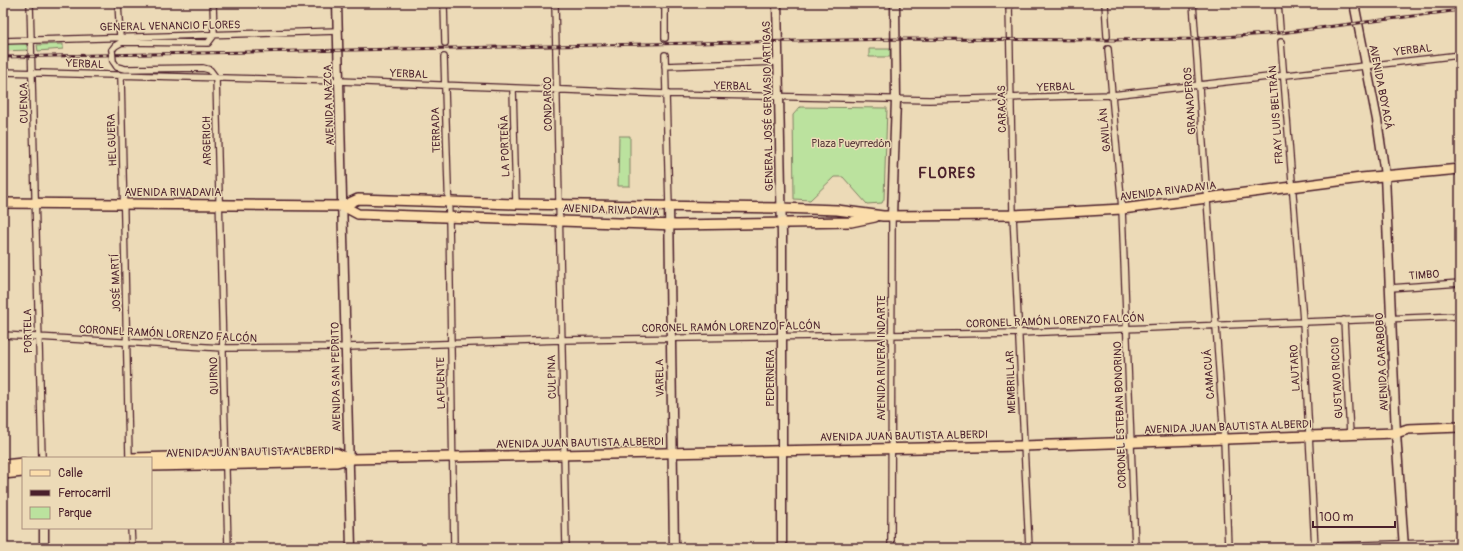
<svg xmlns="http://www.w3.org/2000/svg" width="1463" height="551" viewBox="0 0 1463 551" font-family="Pangolin,sans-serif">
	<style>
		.green { fill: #bbe29e; stroke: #828064 }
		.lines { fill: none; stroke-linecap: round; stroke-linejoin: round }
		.street-casing { stroke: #4a1f2b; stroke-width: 8 }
		.secondary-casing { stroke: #4a1f2b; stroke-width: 11 }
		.primary-casing { stroke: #4a1f2b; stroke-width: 12 }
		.street { stroke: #ecdab7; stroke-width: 5.5 }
		.secondary { stroke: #ecdab7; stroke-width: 8 }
		.primary { stroke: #fbddab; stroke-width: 9 }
		.rail-casing { stroke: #4a1f2b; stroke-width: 3 }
		.rail { stroke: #ecdab7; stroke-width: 1.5; stroke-dasharray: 4.5; stroke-linecap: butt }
		.street-bridge-casing { stroke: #4a1f2b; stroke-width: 8; stroke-linecap: butt }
		.street-bridge { stroke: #ecdab7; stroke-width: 5.5 }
		.labels { text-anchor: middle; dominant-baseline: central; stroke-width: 3; stroke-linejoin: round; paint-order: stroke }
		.street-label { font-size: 11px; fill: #4a1f2b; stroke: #ecdab7 }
		.park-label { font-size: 11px; fill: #5b3c3c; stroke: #ecdab7 }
		.district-label { font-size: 15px; font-weight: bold; letter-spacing: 1px; fill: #4a1f2b; stroke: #ecdab7 }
	</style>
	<rect width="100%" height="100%" fill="#ecdab7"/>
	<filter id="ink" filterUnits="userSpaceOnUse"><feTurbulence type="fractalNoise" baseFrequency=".025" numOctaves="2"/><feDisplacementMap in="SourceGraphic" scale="8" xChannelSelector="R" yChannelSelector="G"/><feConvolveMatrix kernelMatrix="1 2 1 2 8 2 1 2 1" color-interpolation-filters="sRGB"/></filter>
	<g filter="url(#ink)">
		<path class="green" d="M26,43L28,50L3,51V44Z
			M63,44V49L38,51L37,45Z
			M869,49H890V57H869Z
			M800,107L887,108L884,199L882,203L867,204L843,177H834L810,200L794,199L793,115Z
			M619,136H630V186H618Z"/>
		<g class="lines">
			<g class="street-casing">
				<path id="street" d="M30,3L42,458
					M118,3L120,37
					M444,3L445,43
					M555,3L566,548
					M665,3V38
					M1009,3L1013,215L1029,548
					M1105,3L1107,36
					M1193,3L1224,439L1228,548
					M1278,3L1280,29
					M3,41L338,31
					M1281,42L1303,321L1315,548
					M1108,49L1122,209L1135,548
					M112,50L115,46L122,42L208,43L214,35L213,3
					M665,55L669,207
					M444,57L449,217L454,548
					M113,61L117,67L125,69L203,68L210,70L216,78
					M665,66L778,62
					M3,72L339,81L666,94L929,100L1112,95L1460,55
					M121,76L129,458
					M216,78L228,548
					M513,88L516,204
					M1390,288L1460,283
					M1344,320L1350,435
					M3,335L223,348L347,347L561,340L1019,333L1460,316
					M131,528L132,548
					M891,548L892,216
					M1263,548L1460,542"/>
			</g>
			<g class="secondary-casing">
				<path id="secondary" d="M337,3L351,548
					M777,3L782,235V548
					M1354,3L1377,120L1385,175L1396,433L1404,548
					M669,207L674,548
					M892,216L896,100L895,3
					M44,528V548"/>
			</g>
			<g class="primary-casing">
				<path id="primary" d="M3,203L343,206L358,199L516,204L781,208L837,210L883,216L1013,215L1122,209L1361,178L1460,169
					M343,206L358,214L676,225L851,222L875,217
					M131,458L336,453L349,459
					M3,465L23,463
					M151,466L337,462L349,459L1023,446L1396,433L1408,429L1460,427
					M3,474L23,472"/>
			</g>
			<use href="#street" class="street"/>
			<use href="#secondary" class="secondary"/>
			<use href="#primary" class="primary"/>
			<g class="rail-casing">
				<path id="rail" d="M3,57L896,39L1107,40L1195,39L1280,33L1460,10"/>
			</g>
			<use href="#rail" class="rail"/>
			<g class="street-bridge-casing">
				<path id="street-bridge" d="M112,50L113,61"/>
			</g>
			<use href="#street-bridge" class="street-bridge"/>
		</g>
	</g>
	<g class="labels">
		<g class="street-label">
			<text transform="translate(170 26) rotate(-1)">GENERAL VENANCIO FLORES</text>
			<text transform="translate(1413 50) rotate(-7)">YERBAL</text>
			<text transform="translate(85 64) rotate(2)">YERBAL</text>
			<text transform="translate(409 74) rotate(2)">YERBAL</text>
			<text transform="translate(733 86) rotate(1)">YERBAL</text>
			<text transform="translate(1056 87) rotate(-2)">YERBAL</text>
			<text transform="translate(1381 87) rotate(79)">AVENIDA BOYACÁ</text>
			<text transform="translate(1190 101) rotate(-94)">GRANADEROS</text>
			<text transform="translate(24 103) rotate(-91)">CUENCA</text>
			<text transform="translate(548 104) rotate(-91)">CONDARCO</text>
			<text transform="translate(329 105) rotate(-92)">AVENIDA NAZCA</text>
			<text transform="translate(768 106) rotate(-91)">GENERAL JOSÉ GERVASIO ARTIGAS</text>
			<text transform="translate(1002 109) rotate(-91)">CARACAS</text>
			<text transform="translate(1276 115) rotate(-94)">FRAY LUIS BELTRÁN</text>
			<text transform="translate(436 130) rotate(-92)">TERRADA</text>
			<text transform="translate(1105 130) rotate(-95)">GAVILÁN</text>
			<text transform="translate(112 140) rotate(-92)">HELGUERA</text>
			<text transform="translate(207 141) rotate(-91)">ARGERICH</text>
			<text transform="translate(505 146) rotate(-92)">LA PORTEÑA</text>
			<text transform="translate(1168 191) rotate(-7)">AVENIDA RIVADAVIA</text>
			<text x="173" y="192">AVENIDA RIVADAVIA</text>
			<text transform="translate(611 210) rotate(2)">AVENIDA RIVADAVIA</text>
			<text transform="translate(1424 275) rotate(-4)">TIMBO</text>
			<text transform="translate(116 283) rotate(-92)">JOSÉ MARTÍ</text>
			<text transform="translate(1055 321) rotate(-2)">CORONEL RAMÓN LORENZO FALCÓN</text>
			<text transform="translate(731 327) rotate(-1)">CORONEL RAMÓN LORENZO FALCÓN</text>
			<text transform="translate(28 331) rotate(-91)">PORTELA</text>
			<text transform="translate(168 334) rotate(3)">CORONEL RAMÓN LORENZO FALCÓN</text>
			<text transform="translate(881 358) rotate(-90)">AVENIDA RIVERA INDARTE</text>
			<text transform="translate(1382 362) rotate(-93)">AVENIDA CARABOBO</text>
			<text transform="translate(1295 368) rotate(-93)">LAUTARO</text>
			<text transform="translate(1209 374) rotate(-94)">CAMACUÁ</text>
			<text transform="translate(214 376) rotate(-91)">QUIRNO</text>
			<text transform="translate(336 377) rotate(-91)">AVENIDA SAN PEDRITO</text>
			<text transform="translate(552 377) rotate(-91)">CULPINA</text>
			<text transform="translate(660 378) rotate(-91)">VARELA</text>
			<text transform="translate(770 378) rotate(-90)">PEDERNERA</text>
			<text transform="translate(1337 378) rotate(-93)">GUSTAVO RICCIO</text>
			<text transform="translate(1011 382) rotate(-92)">MEMBRILLAR</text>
			<text transform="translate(441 383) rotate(-91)">LAFUENTE</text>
			<text transform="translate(1120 415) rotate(-92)">CORONEL ESTEBAN BONORINO</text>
			<text transform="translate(1228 427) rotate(-2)">AVENIDA JUAN BAUTISTA ALBERDI</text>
			<text transform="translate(904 436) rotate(-1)">AVENIDA JUAN BAUTISTA ALBERDI</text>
			<text transform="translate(580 443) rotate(-1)">AVENIDA JUAN BAUTISTA ALBERDI</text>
			<text transform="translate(250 452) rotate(-1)">AVENIDA JUAN BAUTISTA ALBERDI</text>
		</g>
		<g class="park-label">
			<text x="851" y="143">Plaza Pueyrredón</text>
		</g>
		<g class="district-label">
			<text x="947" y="173">FLORES</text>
		</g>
	</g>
	<rect width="1463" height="551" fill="none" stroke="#ecdab7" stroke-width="16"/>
	<rect x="8" y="8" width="1447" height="535" fill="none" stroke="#4a1f2b" stroke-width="1.5" filter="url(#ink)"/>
	<rect x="22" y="457" width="130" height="72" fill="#ecdab7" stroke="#ab8f7f"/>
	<rect x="30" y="470" width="20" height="6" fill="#fbddab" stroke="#ab8f7f"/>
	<text x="58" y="477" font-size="12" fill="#4a1f2b">Calle</text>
	<rect x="30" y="490" width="20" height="6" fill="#4a1f2b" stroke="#ab8f7f"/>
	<text x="58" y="497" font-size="12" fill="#4a1f2b">Ferrocarril</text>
	<rect x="30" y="507" width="20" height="12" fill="#bbe29e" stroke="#ab8f7f"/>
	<text x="58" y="517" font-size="12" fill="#4a1f2b">Parque</text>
	<path d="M1313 521v6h82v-6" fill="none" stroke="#4a1f2b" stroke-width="2"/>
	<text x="1319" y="521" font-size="12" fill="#4a1f2b" stroke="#ecdab7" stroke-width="3" paint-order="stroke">100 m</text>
</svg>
